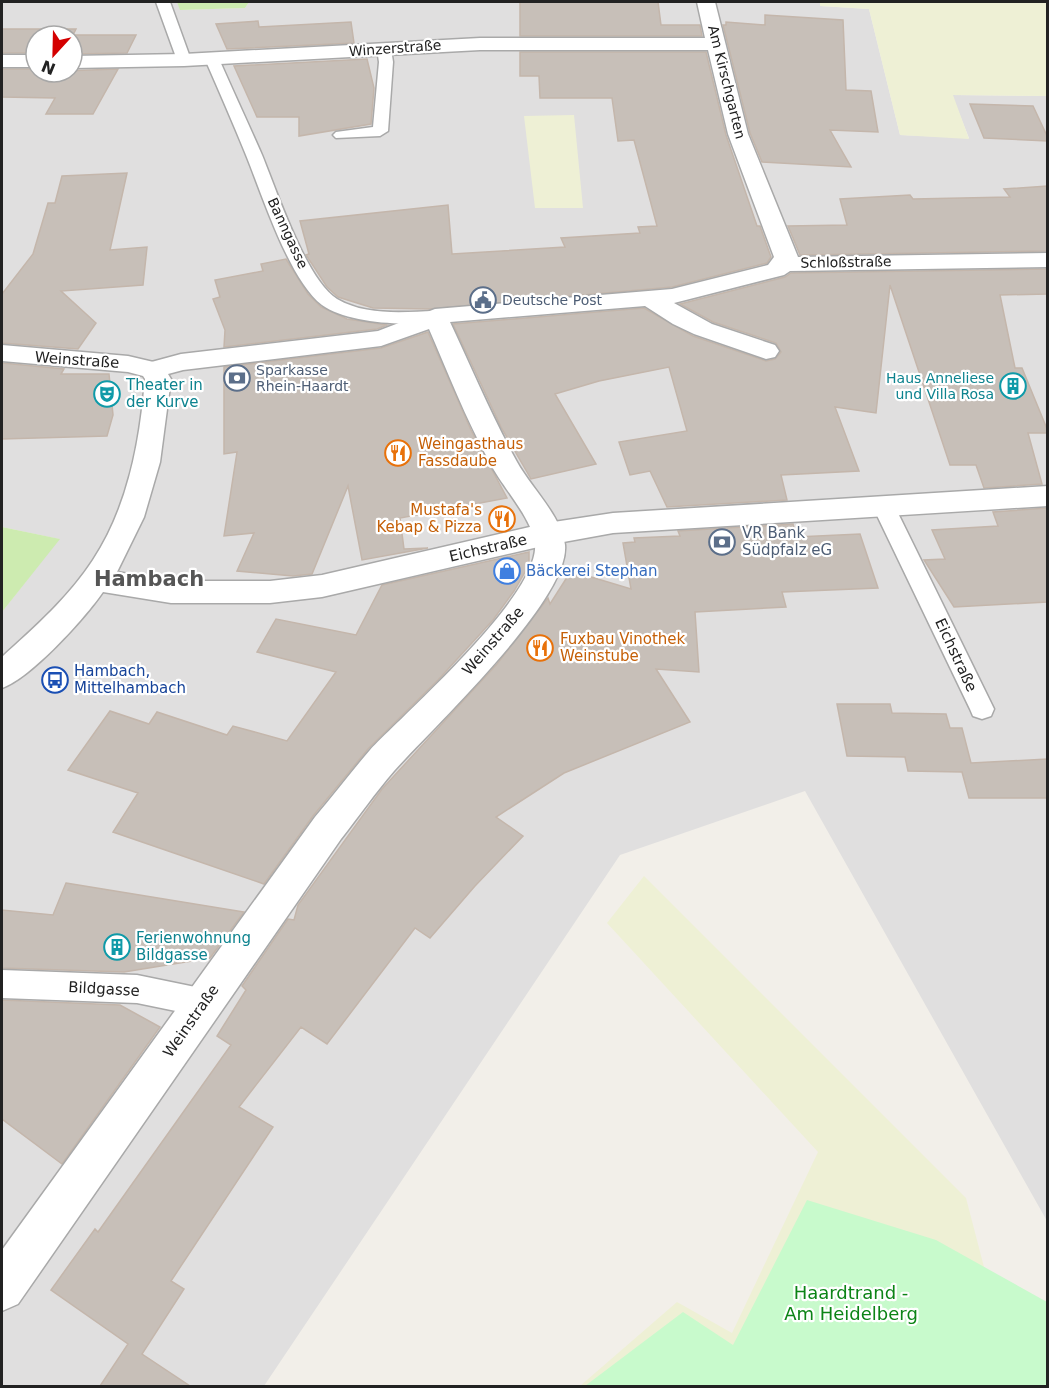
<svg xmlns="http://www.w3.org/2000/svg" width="1049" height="1388" viewBox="0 0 1049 1388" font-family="'DejaVu Sans',sans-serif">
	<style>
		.residential { fill: #e0dfdf; fill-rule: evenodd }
		.farmland { fill: #eef0d5 }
		.grass { fill: #cdebb0 }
		.park { fill: #c8facc }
		.building { fill: #c7bfb8; stroke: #c4b6ab; stroke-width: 1.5 }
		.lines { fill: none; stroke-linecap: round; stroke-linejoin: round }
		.service-casing { stroke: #a9a9a9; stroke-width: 3 }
		.minor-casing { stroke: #a9a9a9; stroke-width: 3 }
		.tertiary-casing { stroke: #a9a9a9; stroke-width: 3 }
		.service { fill: #fff; fill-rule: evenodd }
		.minor { fill: #fff; fill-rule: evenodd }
		.tertiary { fill: #fff; fill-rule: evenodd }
		.labels { text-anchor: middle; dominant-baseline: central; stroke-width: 4.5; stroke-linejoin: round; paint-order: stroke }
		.far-street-label { font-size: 14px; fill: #222; stroke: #fff }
		.far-service-label { font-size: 14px; fill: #4e5e75; stroke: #fff; text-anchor: start }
		.far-culture-label { font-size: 14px; fill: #0d838f; stroke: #fff; text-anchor: end }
		.street-label { font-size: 15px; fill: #222; stroke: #fff }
		.culture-label { font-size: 15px; fill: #0d838f; stroke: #fff; text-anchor: start }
		.food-label { font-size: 15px; fill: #c56008; stroke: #fff; text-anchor: start }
		.service-label { font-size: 15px; fill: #4e5e75; stroke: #fff; text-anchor: start }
		.shop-label { font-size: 15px; fill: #366cbe; stroke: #fff; text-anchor: start }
		.transit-label { font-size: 15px; fill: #164399; stroke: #fff; text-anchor: start }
		.near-park-label { font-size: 18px; fill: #0c8416; stroke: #fff }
		.district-label { font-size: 21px; font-weight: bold; fill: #555; stroke: #fff }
	</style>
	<rect width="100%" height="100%" fill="#f2efe9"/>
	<path class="residential" d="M2,2H177L181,10L245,8L249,2H820L821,6L869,9L900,135L969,138L952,95L1047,96V1221L805,791L620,855L264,1386H2V612L59,539L2,527ZM36,36H72V72H36Z"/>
	<path class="farmland" d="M820,2H1047V96L953,95L969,139L900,135L869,9L820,6Z
		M574,115L583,208H535L524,116Z
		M644,876L966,1198L1015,1386H580L677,1302L732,1333L818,1152L607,923Z"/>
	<path class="grass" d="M177,2H249L245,8L180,10Z
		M2,527L60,539L2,612Z"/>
	<path class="park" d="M807,1200L936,1240L1047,1302V1386H585L683,1312L733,1345Z"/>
	<path class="building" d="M520,2H658L661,25H700L702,36H520Z
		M765,15L843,20L846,90L871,91L878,132L830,130L851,167L762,162L750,133L723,25H726V22L765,25Z
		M258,21L259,27L351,22L354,43L227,49L216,24Z
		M2,29H76L73,35H136L127,53L72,54V36H36V53H2Z
		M520,52H706L726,135L757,226H760L771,257L767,263L672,287L429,309L373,308L338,297L327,287L306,255L309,254L300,221L448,205L452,254L565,247L561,238L640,233L638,227L657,226L634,140L618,141L612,98H540L539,76H520Z
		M367,59L374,88L371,124L299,136V117H257L234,66Z
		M2,69H36V72L118,69L93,114H46L55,98L2,97Z
		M970,104L1033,106L1047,136V141L984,138Z
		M127,173L110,250L147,247L143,285L61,291L96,323L78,349L2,343V294L33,254L48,203H55L62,176Z
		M1047,186V251L800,255L788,226L847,225L840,199L910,195L913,199L1010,197L1004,189Z
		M286,259L308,294L321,307L347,319L387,325L377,329L224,347L225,330L213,299L220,297L215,280L263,271L261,264Z
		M1047,269V294L1000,295L1015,368H1022L1047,429V433H1028L1042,484L984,488L976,465H950L890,285L876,413L835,407L859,471L781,475L787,500L667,507L650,471L630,475L619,442L687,431L669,367L599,381L555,394L596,464L531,479L501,427L453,324L644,308L693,336L766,361L775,359L781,352L776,343L713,322L680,304L785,277L791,273Z
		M428,332L471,430L507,498L400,518L404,549L428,548L362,560L348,486L312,574L293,576L237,571L254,533L224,536L237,452L224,454V367L381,348Z
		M2,363L64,369L61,374H109L113,415L107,436L2,439Z
		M1047,508V602L954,607L924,560L945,559L932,530L998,526L993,512Z
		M793,524L796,537L860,534L878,588L782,592L786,607L695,612L699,672L656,669L690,722L564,773L496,817L523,836L475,886L430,938L415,928L327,1044L301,1027L239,1107L273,1127L171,1281L184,1289L142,1354L190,1386H100L128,1344L51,1290L95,1229L98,1232L231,1045L217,1036L246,990L242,986L288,919L294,920L298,905L382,789L497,664L548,598L550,604L571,571L631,589L623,543L635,542L634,538L680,536L678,531Z
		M529,552V565L514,591L493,620L438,680L368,749L313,816L264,884L113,832L138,793L68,770L110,711L149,724L157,712L227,735L233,726L287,741L336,672L257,652L276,619L356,635L382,585Z
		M837,704H890L892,713L946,714L950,728H962L971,763L1047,759V798H969L962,772L908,771L905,757L847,756Z
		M66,883L244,912L210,958L124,972L2,968V910L53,915Z
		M2,1000L120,1005L160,1027L62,1164L2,1119Z"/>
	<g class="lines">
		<g class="service-casing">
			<path id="service" d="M156,2H170L191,60L189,63L184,64L177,60Z
				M384,45L391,49L393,62L388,131L380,136L336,138L333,135L336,132L373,127L379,62L377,49Z
				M212,55L219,59C233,91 248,123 262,155C276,189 306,280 337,299C366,316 403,312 435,311L441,312L444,316L441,320C411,327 348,324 322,305C289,280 262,194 246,155C233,123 219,91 205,59Z
				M883,498L890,500L894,505L994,709L991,716L982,719L973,716L970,709L872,505L876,500Z
				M2,970L137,975L205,989L215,993L219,1003L215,1013L205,1017L137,1003L2,998Z"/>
		</g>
		<g class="minor-casing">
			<path id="minor" d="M697,2H715L748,134L798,257L1048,253V267L790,271L784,275L674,303L712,324L775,345L779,351L775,357L766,359L694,334L673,324L645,306L450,322C472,369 492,417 517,462C530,486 562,517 565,545C570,600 432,728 394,771C375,793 359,816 341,839L18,1304L2,1311V1250L315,817C334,795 351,772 370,750C406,712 540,595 535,544C532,517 501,486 489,461C466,419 448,373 429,329L381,346L183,370L153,378L144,376L140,370L144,364L181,354L378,331L435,309L672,289L768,265L774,257L728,134L708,50H480L184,66L72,68V56L184,54L480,38H705Z
				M2,55H36V67H2Z"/>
		</g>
		<g class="tertiary-casing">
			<path id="tertiary" d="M2,345L128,356L162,364L171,379L160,462L144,517L117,572L171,581H270L322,575L547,523L613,513L1048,486V506L613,533L547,545L322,597L270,603H171L103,592C85,618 31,678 2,688V657C35,627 69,597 93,560C128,507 140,441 145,379L143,376L128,372L2,361Z"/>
		</g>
		<use href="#service" class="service"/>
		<use href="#minor" class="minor"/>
		<use href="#tertiary" class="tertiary"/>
	</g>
	<defs>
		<g id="civic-ring" transform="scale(1.35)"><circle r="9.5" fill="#fff" stroke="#5c6f8a" stroke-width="1.5"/><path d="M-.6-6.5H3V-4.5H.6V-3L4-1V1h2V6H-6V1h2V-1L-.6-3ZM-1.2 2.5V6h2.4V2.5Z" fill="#5c6f8a"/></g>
		<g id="bank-ring" transform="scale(1.35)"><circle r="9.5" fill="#fff" stroke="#5c6f8a" stroke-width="1.5"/><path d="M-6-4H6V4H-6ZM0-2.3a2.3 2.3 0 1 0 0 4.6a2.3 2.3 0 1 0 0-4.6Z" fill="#5c6f8a"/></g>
		<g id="building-ring" transform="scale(1.35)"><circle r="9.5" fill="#fff" stroke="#0f9aa8" stroke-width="1.5"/><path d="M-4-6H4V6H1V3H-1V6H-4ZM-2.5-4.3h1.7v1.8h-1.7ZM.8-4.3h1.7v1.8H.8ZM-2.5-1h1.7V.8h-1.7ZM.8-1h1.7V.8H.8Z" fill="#0f9aa8"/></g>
		<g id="theatre-ring" transform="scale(1.35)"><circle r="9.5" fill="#fff" stroke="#0f9aa8" stroke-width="1.5"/><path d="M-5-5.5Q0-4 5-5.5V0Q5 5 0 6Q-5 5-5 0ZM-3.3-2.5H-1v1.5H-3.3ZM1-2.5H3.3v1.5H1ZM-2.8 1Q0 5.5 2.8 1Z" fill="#0f9aa8"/></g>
		<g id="restaurant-ring" transform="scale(1.35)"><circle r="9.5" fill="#fff" stroke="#e8710a" stroke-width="1.5"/><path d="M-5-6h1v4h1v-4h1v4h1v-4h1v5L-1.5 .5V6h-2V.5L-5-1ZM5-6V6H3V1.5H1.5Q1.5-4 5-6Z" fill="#e8710a"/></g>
		<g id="shop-ring" transform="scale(1.35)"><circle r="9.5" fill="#fff" stroke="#3f7fe0" stroke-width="1.5"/><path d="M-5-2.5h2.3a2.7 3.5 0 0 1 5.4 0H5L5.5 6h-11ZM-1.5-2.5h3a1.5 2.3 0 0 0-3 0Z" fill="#3f7fe0"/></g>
		<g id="bus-ring" transform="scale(1.35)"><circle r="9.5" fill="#fff" stroke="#1a4fb4" stroke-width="1.5"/><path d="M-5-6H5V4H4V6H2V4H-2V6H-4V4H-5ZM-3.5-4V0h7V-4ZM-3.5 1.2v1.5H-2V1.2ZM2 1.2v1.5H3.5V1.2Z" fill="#1a4fb4"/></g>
	</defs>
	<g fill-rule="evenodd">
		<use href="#civic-ring" x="483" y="300"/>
		<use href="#bank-ring" x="237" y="378"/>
		<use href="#building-ring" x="1013" y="386"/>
		<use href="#theatre-ring" x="107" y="394"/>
		<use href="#restaurant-ring" x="398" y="453"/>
		<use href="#restaurant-ring" x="502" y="519"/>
		<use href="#bank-ring" x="722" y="542"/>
		<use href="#shop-ring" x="507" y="571"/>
		<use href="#restaurant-ring" x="540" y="648"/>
		<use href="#bus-ring" x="55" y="680"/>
		<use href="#building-ring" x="117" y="947"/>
	</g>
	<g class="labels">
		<g class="far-street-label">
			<text transform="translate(395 48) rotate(-4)">Winzerstraße</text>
			<text transform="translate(727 82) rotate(76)">Am Kirschgarten</text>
			<text transform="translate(288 233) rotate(65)">Banngasse</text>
			<text transform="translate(846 262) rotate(-1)">Schloßstraße</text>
		</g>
		<g class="far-service-label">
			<text x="502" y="300">Deutsche Post</text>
			<text x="256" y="370">Sparkasse<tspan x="256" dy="16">Rhein-Haardt</tspan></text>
		</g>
		<g class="far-culture-label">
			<text x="994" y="378">Haus Anneliese<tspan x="994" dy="16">und Villa Rosa</tspan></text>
		</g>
		<g class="street-label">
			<text transform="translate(77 360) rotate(4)">Weinstraße</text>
			<text transform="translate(488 548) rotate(-13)">Eichstraße</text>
			<text transform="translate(493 641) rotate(-49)">Weinstraße</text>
			<text transform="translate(956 655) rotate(65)">Eichstraße</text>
			<text transform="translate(104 989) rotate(3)">Bildgasse</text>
			<text transform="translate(191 1021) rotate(-55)">Weinstraße</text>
		</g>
		<g class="culture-label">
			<text x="126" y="385">Theater in<tspan x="126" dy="17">der Kurve</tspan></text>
			<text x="136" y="938">Ferienwohnung<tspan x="136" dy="17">Bildgasse</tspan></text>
		</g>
		<g class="food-label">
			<text x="418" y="444">Weingasthaus<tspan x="418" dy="17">Fassdaube</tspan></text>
			<text x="482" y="510" text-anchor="end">Mustafa's<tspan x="482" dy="17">Kebap &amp; Pizza</tspan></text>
			<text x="560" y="639">Fuxbau Vinothek<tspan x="560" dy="17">Weinstube</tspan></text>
		</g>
		<g class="service-label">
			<text x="742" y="533">VR Bank<tspan x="742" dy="17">Südpfalz eG</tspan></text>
		</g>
		<g class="shop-label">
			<text x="526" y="571">Bäckerei Stephan</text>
		</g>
		<g class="transit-label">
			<text x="74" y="671">Hambach,<tspan x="74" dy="17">Mittelhambach</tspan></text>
		</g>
		<g class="near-park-label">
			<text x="851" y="1292">Haardtrand -<tspan x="851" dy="21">Am Heidelberg</tspan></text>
		</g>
		<g class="district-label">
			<text x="149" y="579">Hambach</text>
		</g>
	</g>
	<rect width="1049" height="1388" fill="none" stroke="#222222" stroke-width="6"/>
	<g transform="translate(54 54) rotate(202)"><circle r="28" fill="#ffffff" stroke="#a7a7a7" stroke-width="1.5"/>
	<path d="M0-4.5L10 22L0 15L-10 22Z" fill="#d40000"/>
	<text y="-9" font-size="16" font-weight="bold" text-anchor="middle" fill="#222222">N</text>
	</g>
</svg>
